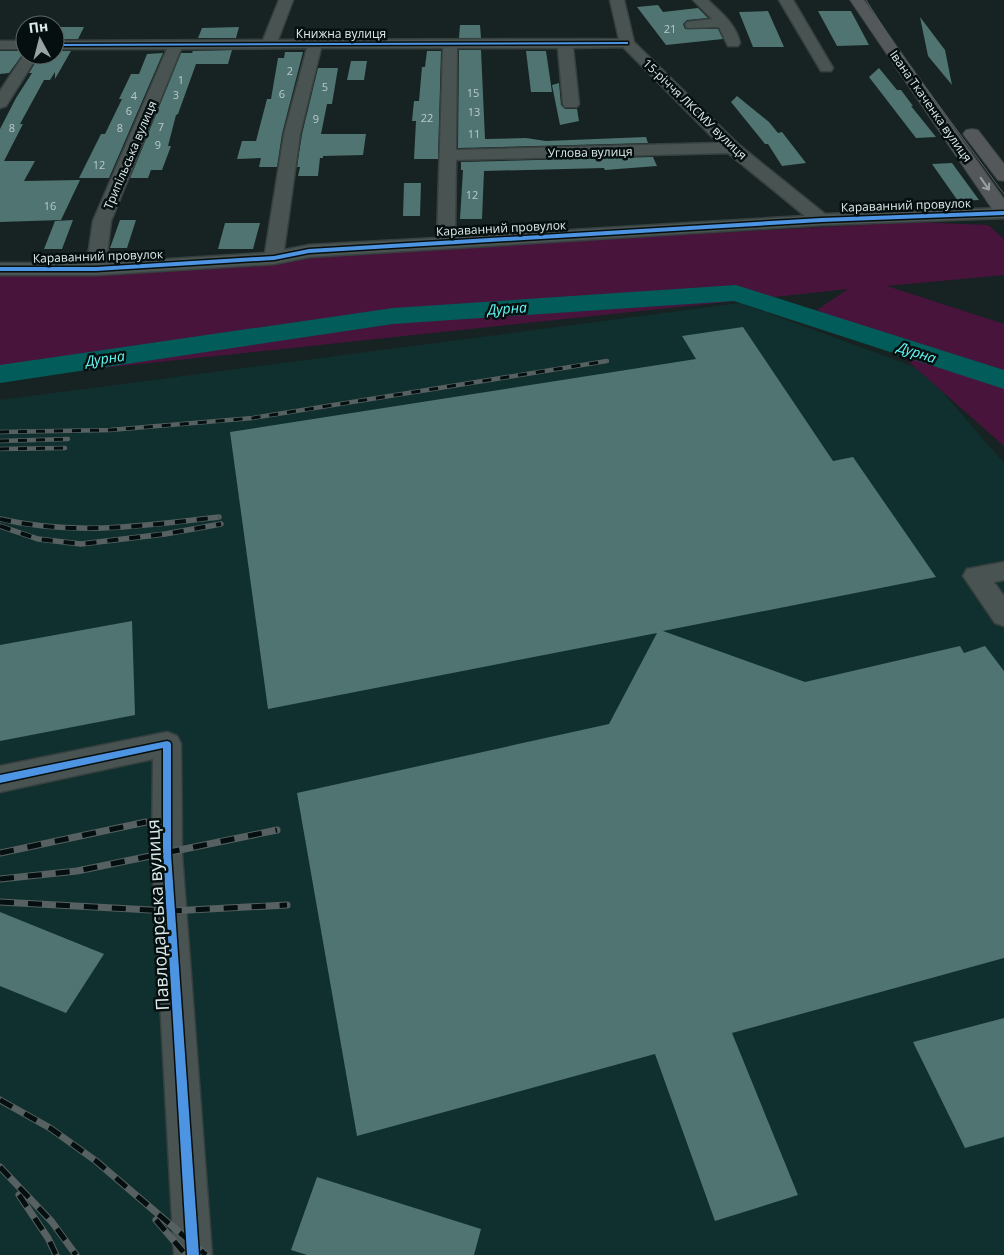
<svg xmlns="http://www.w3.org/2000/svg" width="1004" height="1255" viewBox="0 0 1004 1255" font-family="'Open Sans',sans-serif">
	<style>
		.built { fill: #10302f }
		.green { fill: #48143c }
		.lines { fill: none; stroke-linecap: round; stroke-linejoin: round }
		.river { fill: #025c5a; fill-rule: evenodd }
		.building { fill: #4f7472 }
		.minor-casing { stroke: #36403f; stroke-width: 3 }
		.major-casing { stroke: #36403f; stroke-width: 2 }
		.minor { fill: #495352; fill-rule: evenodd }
		.major { fill: #54585a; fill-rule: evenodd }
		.tram { stroke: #586161; stroke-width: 1 }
		.rail-far2-casing { stroke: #586161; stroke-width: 4.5 }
		.rail-far1-casing { stroke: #586161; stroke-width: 5.5 }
		.rail-casing { stroke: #586161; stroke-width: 7 }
		.rail-far2 { stroke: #060f0f; stroke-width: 3; stroke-dasharray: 9; stroke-linecap: butt }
		.rail-far1 { stroke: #060f0f; stroke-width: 4; stroke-dasharray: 11; stroke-linecap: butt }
		.rail { stroke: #060f0f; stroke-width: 5; stroke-dasharray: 14; stroke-linecap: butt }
		.cycleway-casing { stroke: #060f0f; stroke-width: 3 }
		.cycleway { fill: #4d94e3; fill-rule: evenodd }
		.oneway { stroke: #98a1a2 }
		.labels { text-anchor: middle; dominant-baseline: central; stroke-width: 5; stroke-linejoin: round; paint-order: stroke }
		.far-number-label { font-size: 11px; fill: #b9cccb }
		.far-street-label { font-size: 12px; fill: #dceae9; stroke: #060f0f }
		.far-water-label { font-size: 14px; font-style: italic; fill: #63f9f3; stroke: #060f0f }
		.near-street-label { font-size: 18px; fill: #dceae9; stroke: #060f0f }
	</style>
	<rect width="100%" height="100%" fill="#162322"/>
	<path class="built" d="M740,303L923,370L1004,463V1255H0V400Z"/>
	<path class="green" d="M915,222L988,225L1004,239V275L876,287L887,286L1004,324V446L901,355L817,310L848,289L0,379V276C105,277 209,272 313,255Z"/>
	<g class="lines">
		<path class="river" d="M736,285L1004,370V389L734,301L393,324L0,383V365L393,308Z"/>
	</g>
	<path class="building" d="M658,5L663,12L698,8L708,18L687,20L683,24L685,29H718L723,39L666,45L637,7Z
		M768,11L784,47H753L739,12Z
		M818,11H851L869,45L837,46Z
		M920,17L945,50L952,85L928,56Z
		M460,25H480L481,38H459Z
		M55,27H84L78,39H55Z
		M239,27L236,38H198L202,28Z
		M232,50L228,64H196L178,114L176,115L168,146H171L162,170H151L148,178H130L181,53H192L193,51Z
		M459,50H481L485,139L526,138L546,141L646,137L648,143L458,148Z
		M0,51H25L9,73L0,74Z
		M55,51H71L55,79V72L50,80H44L20,124H23L4,161H35L24,181L80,180L61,220L0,222V129L16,98L32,73H29L40,55H55Z
		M427,51H441L438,159H414L416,121H412L414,101H419L422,67H425Z
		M526,51H546L552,92H531Z
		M285,52H303L282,134L277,167H259L261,158L237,159L242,141H256L267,99H271L278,58H284Z
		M163,53L109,178H79L101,134H105L122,99H119L131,74H139L147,54Z
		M351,61H367L364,80H347Z
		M318,68H338L332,104H327L321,134H366L363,155L323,156V158H320L318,176H298L300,167H297L302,134Z
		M879,68L897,90H901L913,106H911L936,137L916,138L869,77Z
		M559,83L561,105L565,109H577L579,121L560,125L552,85Z
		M737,96L769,122L778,133L782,132L806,163L782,166L768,144H765L731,102Z
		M653,157L657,166L605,170L604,168L484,171L482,219H460L463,170H461V162Z
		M952,163L979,200L958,201L932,164Z
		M404,183H421L420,216H403Z
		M73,220L62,249H44L55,221Z
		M120,220H136L127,248H110Z
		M225,223H260L253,249H218Z
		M743,327L833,461L853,457L936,577L663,631L805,682L960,646L964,653L985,646L1004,671V958L732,1033L798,1195L715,1221L655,1054L357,1136L297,793L609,724L657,633L268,709L230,432L696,359L682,336Z
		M132,621L135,715L0,741V645Z
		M0,912L104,954L66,1013L0,986Z
		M1004,1018V1137L965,1148L913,1042Z
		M317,1177L481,1229L474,1255H307L291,1250Z"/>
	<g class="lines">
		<g class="minor-casing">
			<path id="minor" d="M279,0H293L278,40L619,39L610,0H624L634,42L738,144L825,214L1004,208V218L821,225L309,257L274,264L96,275H0V263H87L93,221L167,49H55V41L263,40ZM623,47L718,143L456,150L457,48H558L563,104L565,107H577L579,104L573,48ZM307,48L284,134L265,253L106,263L111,221L181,49ZM321,48H443L437,238L309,245L284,250L300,134ZM728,153L805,216L455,237L456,160Z
				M693,0H708C721,13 736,24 740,43L738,46H728L719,27L687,28L685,25L687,22L712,19Z
				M779,0H793L833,68L831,71H821Z
				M0,41H25V49H0Z
				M25,53V55H38L6,106L0,108V91Z
				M1004,562V580L994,582L1004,596V626L995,623L963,576L967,569Z
				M167,732L177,736L181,744L182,854L212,1255H174L152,854L153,759L0,792V766Z"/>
		</g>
		<g class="major-casing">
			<path id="major" d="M850,0H864L1004,199V218L997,216Z
				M972,129L978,130L1004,164V181L998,180L963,134L966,130Z"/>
		</g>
		<use href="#minor" class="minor"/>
		<use href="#major" class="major"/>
		<path class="tram" d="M866,0L895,46L1004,194"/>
		<g class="rail-far2-casing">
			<path id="rail-far2" d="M0,432L110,430L253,418L607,361
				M0,441L68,439
				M0,449L65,448"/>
		</g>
		<g class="rail-far1-casing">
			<path id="rail-far1" d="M0,519C75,536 144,526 219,517
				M0,526L38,539L81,544L165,534L221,524"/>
		</g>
		<g class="rail-casing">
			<path id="rail" d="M0,853L146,822
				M0,879L77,871L277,830
				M0,902L170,911L287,905
				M0,1100L50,1128L96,1161L206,1255
				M0,1167L52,1222L76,1255
				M19,1195L48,1238L56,1255
				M156,1220L186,1255"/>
		</g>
		<use href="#rail-far2" class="rail-far2"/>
		<use href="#rail-far1" class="rail-far1"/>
		<use href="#rail" class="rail"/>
		<g class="cycleway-casing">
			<path id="cycleway" d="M628,42V44H627L55,46V44Z
				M1004,211V215L821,222L309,253L274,260L96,271H0V267H96L274,256L309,249L821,218Z
				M167,741L170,742L171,744V854L199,1255H187L163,854V748L0,783V775Z"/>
		</g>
		<use href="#cycleway" class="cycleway"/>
	</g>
	<defs><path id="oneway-shaft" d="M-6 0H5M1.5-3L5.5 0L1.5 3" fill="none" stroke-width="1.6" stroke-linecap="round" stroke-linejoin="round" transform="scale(1.25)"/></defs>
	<use class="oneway" href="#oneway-shaft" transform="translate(985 184) rotate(55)"/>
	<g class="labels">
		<g class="far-number-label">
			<text x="670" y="28">21</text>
			<text x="290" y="70">2</text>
			<text x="181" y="79">1</text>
			<text x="325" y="86">5</text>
			<text x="473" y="92">15</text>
			<text x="282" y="93">6</text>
			<text x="176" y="94">3</text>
			<text x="134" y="95">4</text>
			<text x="129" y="110">6</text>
			<text x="474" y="111">13</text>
			<text x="427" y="117">22</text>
			<text x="316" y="118">9</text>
			<text x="161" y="126">7</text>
			<text x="12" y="127">8</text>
			<text x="120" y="127">8</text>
			<text x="474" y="133">11</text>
			<text x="158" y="144">9</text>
			<text x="99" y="164">12</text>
			<text x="472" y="194">12</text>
			<text x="50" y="205">16</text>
		</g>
		<g class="far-street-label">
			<text x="341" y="33">Книжна вулиця</text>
			<text transform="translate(931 106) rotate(55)">Івана Ткаченка вулиця</text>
			<text transform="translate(695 109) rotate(44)">15-річчя ЛКСМУ вулиця</text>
			<text transform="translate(590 152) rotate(-1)">Углова вулиця</text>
			<text transform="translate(130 155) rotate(-67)">Трипільська вулиця</text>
			<text transform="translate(906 205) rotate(-2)">Караванний провулок</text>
			<text transform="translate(501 228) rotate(-3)">Караванний провулок</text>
			<text transform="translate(98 256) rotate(-2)">Караванний провулок</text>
		</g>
		<g class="far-water-label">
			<text transform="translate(507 308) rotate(-4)">Дурна</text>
			<text transform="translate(917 352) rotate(18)">Дурна</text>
			<text transform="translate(105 358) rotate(-8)">Дурна</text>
		</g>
		<g class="near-street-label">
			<text transform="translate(157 915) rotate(-93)">Павлодарська вулиця</text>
		</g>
	</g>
	<g transform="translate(40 40) rotate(353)"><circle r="24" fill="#060f0f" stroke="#5c6766"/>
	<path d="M0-4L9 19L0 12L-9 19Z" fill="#97a4a3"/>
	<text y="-8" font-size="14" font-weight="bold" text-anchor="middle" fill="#dceae9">Пн</text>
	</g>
</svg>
